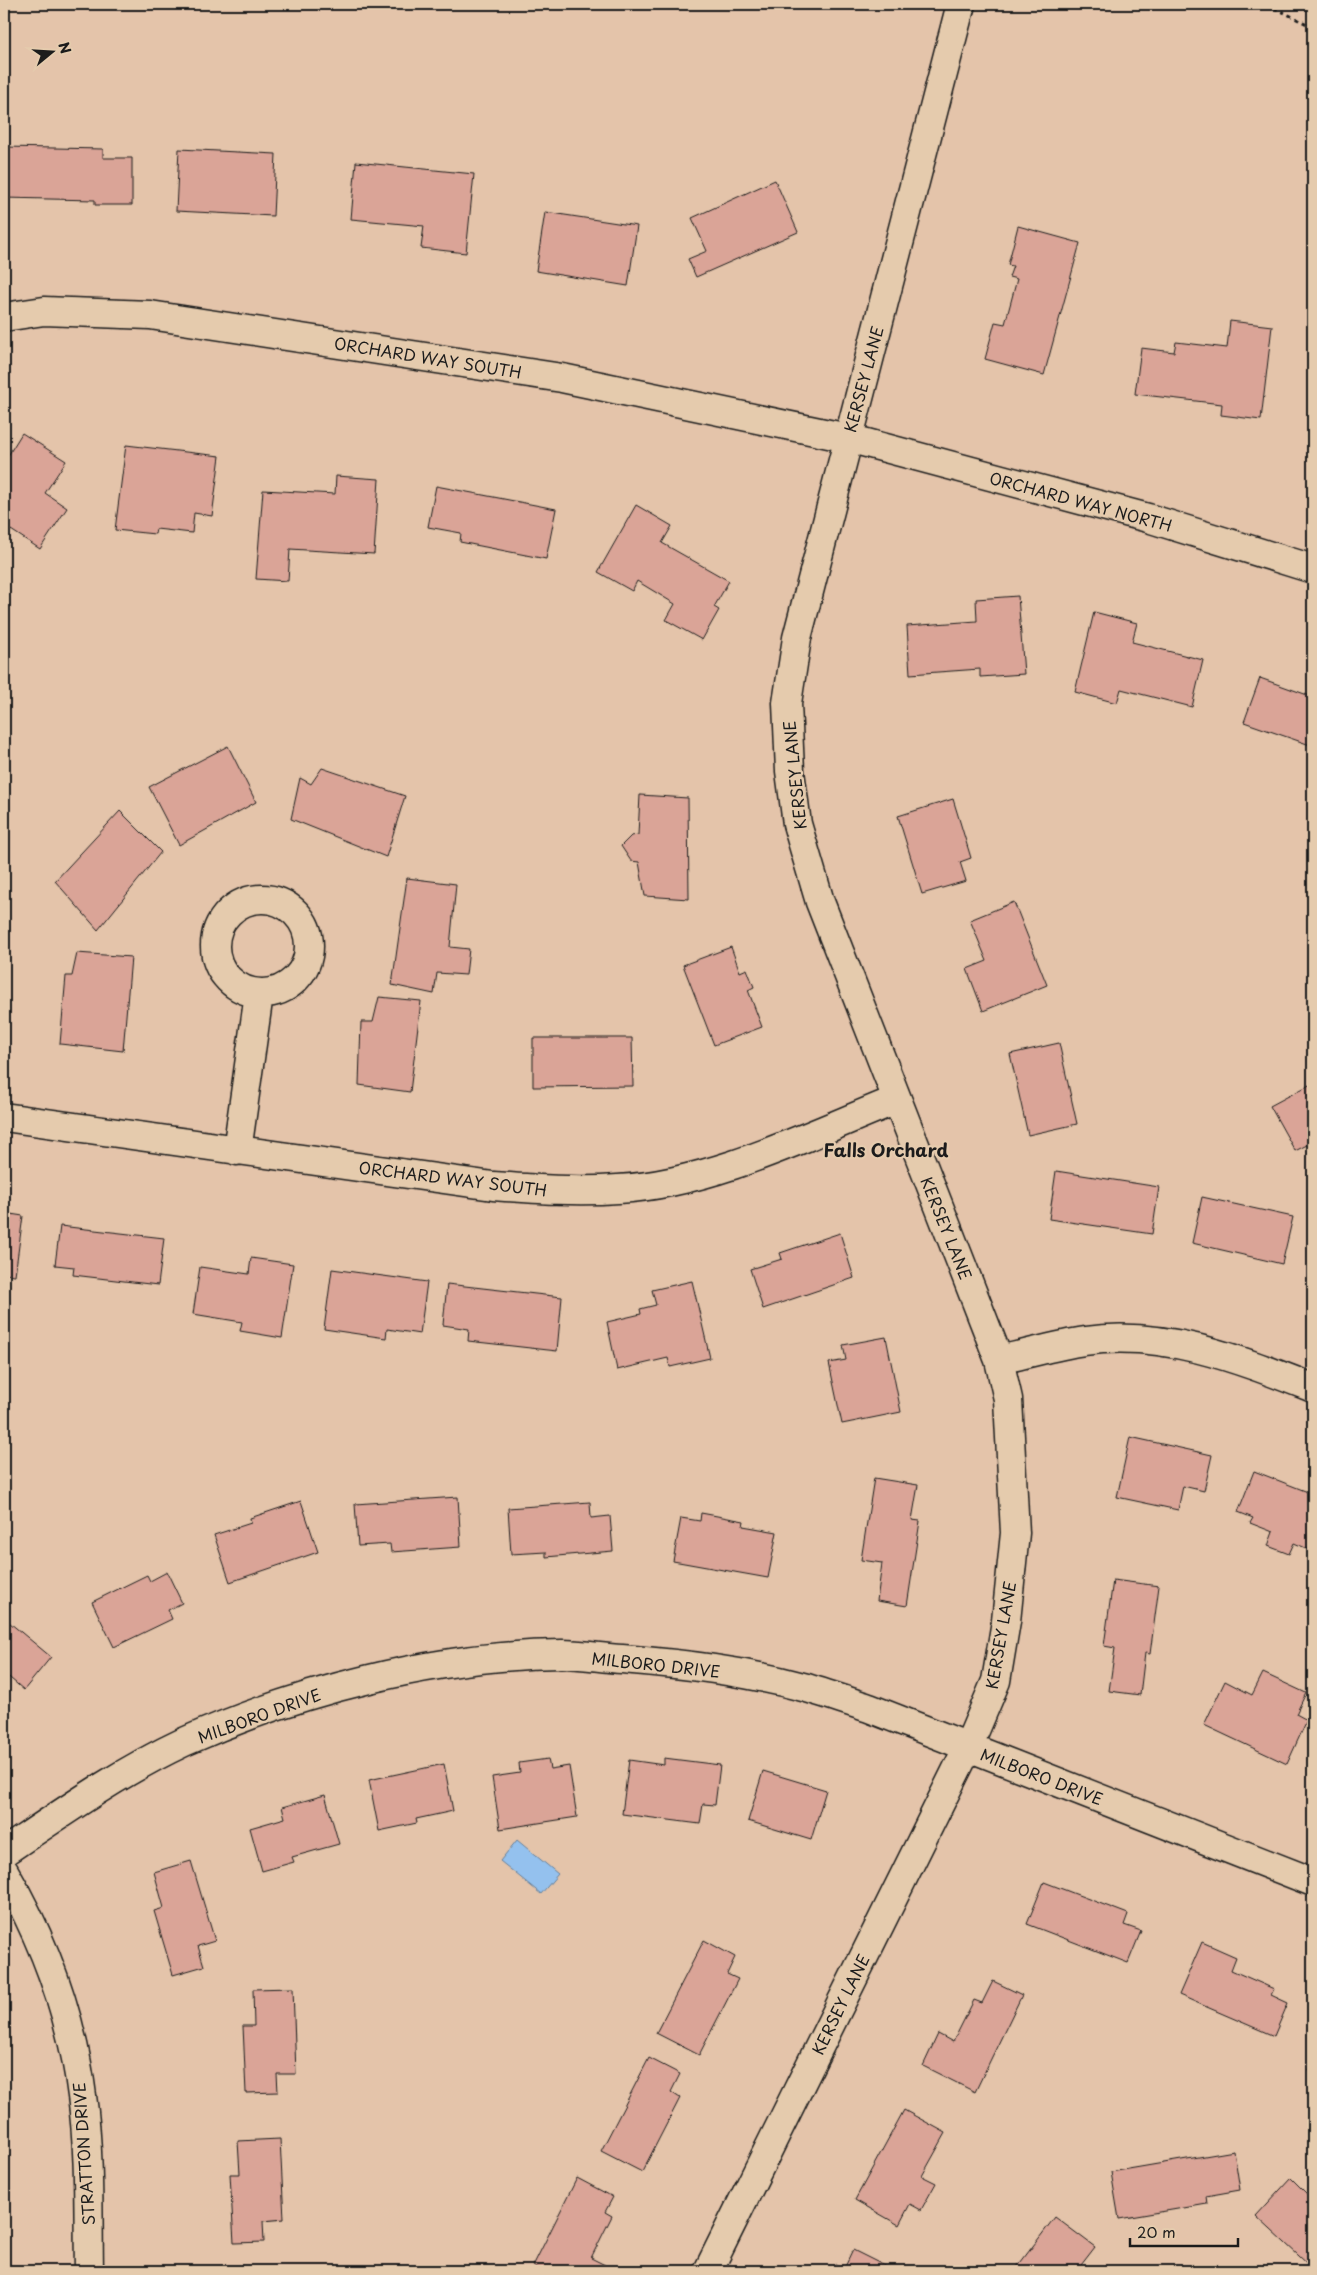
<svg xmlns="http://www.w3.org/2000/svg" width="1317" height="2275" viewBox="0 0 1317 2275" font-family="'Playpen Sans',sans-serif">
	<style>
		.water { fill: #94c1ee; stroke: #647f9a }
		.building { fill: #daa497; stroke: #1c1c1c }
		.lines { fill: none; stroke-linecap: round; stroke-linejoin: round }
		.minor-casing { stroke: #1c1c1c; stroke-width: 31 }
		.path { stroke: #1c1c1c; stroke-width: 3; stroke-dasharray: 4 4; stroke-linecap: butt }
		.minor { stroke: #e5cbad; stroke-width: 28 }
		.labels { text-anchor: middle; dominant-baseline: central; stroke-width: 4.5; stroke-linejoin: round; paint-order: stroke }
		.street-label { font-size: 16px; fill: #1c1c1c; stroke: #e5cbad }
		.neighbourhood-label { font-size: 18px; font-weight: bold; fill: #1c1c1c; stroke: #e5cbad }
	</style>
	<rect width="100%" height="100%" fill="#e4c4aa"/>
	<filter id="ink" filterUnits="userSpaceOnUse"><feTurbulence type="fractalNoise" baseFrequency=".02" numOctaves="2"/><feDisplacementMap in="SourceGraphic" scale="10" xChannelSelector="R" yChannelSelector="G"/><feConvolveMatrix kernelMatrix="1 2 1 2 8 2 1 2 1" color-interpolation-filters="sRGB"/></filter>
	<g filter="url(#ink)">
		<path class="water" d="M517,1840L558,1874L541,1894L500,1861Z"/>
		<path class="building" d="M5,147L103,149V158H132V205H95V200L4,198Z
			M179,149L276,154L273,216L176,211Z
			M356,162L474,174L466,253L421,248L424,226L351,219Z
			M775,180L798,232L696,277L688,259L707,251L692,218Z
			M545,212L637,226L628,286L536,271Z
			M1018,226L1080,243L1044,375L985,359L995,322L1005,324L1017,279L1009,277L1013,266L1008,265Z
			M1230,321L1272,326L1261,420L1221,415L1222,404L1135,394L1141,348L1174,352L1176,342L1227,348Z
			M22,433L66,461L45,493L67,508L40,549L11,530L4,541V462Z
			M126,445L220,456L212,516L194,513L192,533L156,529L155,534L115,530Z
			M336,476L379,479L374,554L290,549L288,581L256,579L263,490L335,494Z
			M436,486L556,509L546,559L460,542L461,533L428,527Z
			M636,505L672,526L662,543L729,581L714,607L719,610L702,640L666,620L675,604L637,581L632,591L598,572Z
			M1018,596L1024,674L980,677V669L910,674L907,626L977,621L976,599Z
			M1094,612L1137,623L1132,642L1203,660L1192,707L1121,689L1117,703L1075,692Z
			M1260,678L1313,697V746L1244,722Z
			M228,746L256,802L179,845L149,787Z
			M322,768L405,796L386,857L291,819L300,778L311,784Z
			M640,795L688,798L689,899L645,896L639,862L631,861L621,846L631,836L638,835Z
			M953,799L971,858L960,862L966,881L922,894L898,816Z
			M120,811L161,852L98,930L55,881Z
			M407,878L456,884L450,947L469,949L466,975L437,973L434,994L392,985Z
			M1014,902L1047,985L983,1011L967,969L987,961L970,920Z
			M731,947L740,972L747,969L754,987L748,990L762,1027L714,1045L683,965Z
			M77,953L131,957L123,1051L60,1044L66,976H72Z
			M379,997L421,1001L410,1092L359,1085L361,1022H373Z
			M533,1038H632L633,1086L533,1087Z
			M1059,1043L1077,1124L1028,1135L1010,1054Z
			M1313,1083V1142L1295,1151L1270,1106Z
			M1056,1171L1159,1187L1152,1234L1049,1219Z
			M1202,1197L1293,1217L1282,1264L1192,1243Z
			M4,1213L23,1216L15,1275L4,1274Z
			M60,1226L164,1238L158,1285L73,1275L74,1267L55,1265Z
			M840,1233L854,1278L763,1309L750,1269L782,1259L780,1253Z
			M251,1258L293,1264L282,1338L240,1331L242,1322L193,1314L200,1267L249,1274Z
			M332,1269L427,1282L420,1334L387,1329L386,1338L324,1329Z
			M692,1281L710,1358L670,1367L668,1358L617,1370L607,1322L641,1314L640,1309L656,1305L652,1290Z
			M447,1284L562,1297L557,1351L468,1341L469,1329L443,1325Z
			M886,1337L901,1412L842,1424L829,1363L846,1360L843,1345Z
			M1130,1437L1212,1455L1204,1491L1183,1486L1178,1510L1117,1497Z
			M1254,1471L1313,1494V1551L1294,1543L1289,1554L1268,1546L1273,1532L1250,1523L1253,1518L1238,1512Z
			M874,1478L918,1485L912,1520L920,1521L907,1606L877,1601L882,1563L861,1560Z
			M458,1497L461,1547L391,1552L390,1544L358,1546L355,1504Z
			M301,1501L318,1552L230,1582L214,1535L251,1523L250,1518Z
			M590,1502L591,1518L610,1516L613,1551L546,1557V1552L511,1554L508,1508Z
			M701,1513L744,1521L743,1526L777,1532L768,1578L673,1561L681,1518L700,1521Z
			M167,1572L182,1603L168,1610L172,1619L114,1647L92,1602L147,1575L150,1581Z
			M1113,1580L1159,1586L1150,1654L1145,1653L1140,1695L1109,1691L1115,1648L1104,1646Z
			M4,1618L51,1657L24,1690L4,1673Z
			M1263,1673L1306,1693L1296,1714L1307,1720L1287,1764L1204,1725L1225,1681L1252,1695Z
			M664,1758L720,1765L715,1805L703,1804L700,1824L622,1814L629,1760L664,1765Z
			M548,1759L550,1769L569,1766L577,1817L500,1829L492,1777L520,1773L519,1763Z
			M444,1764L453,1811L416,1819L417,1823L379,1831L369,1780Z
			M763,1771L826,1790L811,1840L748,1821Z
			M325,1795L339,1844L292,1857L294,1862L262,1871L250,1828L285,1818L282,1807Z
			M191,1861L215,1941L198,1946L204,1966L173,1975L154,1911L164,1908L154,1872Z
			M1044,1882L1128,1914L1124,1925L1141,1931L1128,1963L1027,1924Z
			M704,1940L735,1957L727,1974L738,1979L699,2055L656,2033Z
			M1202,1942L1236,1957L1231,1970L1274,1989L1271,1995L1288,2003L1274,2036L1179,1995Z
			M993,1981L1022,1995L975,2092L923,2066L938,2034L953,2042L974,2000L982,2003Z
			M293,1988L296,2074H277L278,2092L246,2093L243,2026H254L253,1989Z
			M649,2058L680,2074L671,2092L680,2098L642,2172L601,2151Z
			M1313,2058V2073L1308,2070Z
			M904,2110L946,2133L922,2176L936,2183L921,2210L910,2204L899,2225L855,2200Z
			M280,2139L284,2219L263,2221L264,2242L234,2243L230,2174H240L238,2141Z
			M1234,2151L1240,2190L1206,2196L1207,2204L1119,2219L1111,2172Z
			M577,2178L613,2197L605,2212L612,2216L591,2258L605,2265L602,2271H543L533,2266Z
			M1291,2178L1313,2200V2269L1256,2216Z
			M1055,2217L1095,2247L1078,2269L1081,2271H1014Z
			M853,2250L891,2269L890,2271H831L835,2264L844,2269Z"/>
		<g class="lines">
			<g class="minor-casing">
				<path id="minor" d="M4,317L44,311L150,315L562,378L848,438L1148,518L1313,569
					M215 946a47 47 0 1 1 94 0a47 47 0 1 1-94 0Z
					M4,1117L493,1186C535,1189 577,1192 618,1189C711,1184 811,1134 896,1100
					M237,1151L259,994
					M999,1360C1028,1354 1056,1345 1085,1341C1164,1329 1241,1360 1313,1388
					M4,1852C62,1813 120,1772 184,1742C297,1691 437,1655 562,1654C582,1654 602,1658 622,1659C683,1664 744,1671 803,1687C825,1693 847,1701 869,1708L1313,1882
					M4,1871C44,1940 72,2016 82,2096C90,2153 88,2213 89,2271
					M708,2271L968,1747L996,1681L1006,1621L1015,1533L1008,1399L999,1360L820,902L797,824L790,771L787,703L797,638L961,4"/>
			</g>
			<path class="path" d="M1267,4L1313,27"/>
			<use href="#minor" class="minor"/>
		</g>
	</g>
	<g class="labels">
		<g class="street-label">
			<text transform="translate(428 357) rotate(9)">ORCHARD WAY SOUTH</text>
			<text transform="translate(863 379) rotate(-75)">KERSEY LANE</text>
			<text transform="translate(1081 501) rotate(15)">ORCHARD WAY NORTH</text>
			<text transform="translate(794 775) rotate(-96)">KERSEY LANE</text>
			<text transform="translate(453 1178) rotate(7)">ORCHARD WAY SOUTH</text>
			<text transform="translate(947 1228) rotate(68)">KERSEY LANE</text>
			<text transform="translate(1000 1635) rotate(-80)">KERSEY LANE</text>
			<text transform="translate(656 1664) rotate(6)">MILBORO DRIVE</text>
			<text transform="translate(259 1715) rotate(-20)">MILBORO DRIVE</text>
			<text transform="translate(1042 1776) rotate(21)">MILBORO DRIVE</text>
			<text transform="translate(840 2004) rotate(-64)">KERSEY LANE</text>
			<text transform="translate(83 2154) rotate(-94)">STRATTON DRIVE</text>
		</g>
		<g class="neighbourhood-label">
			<text x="886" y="1149">Falls Orchard</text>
		</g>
	</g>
	<rect width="1317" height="2275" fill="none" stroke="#e5cbad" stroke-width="20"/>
	<rect x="10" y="10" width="1297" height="2255" fill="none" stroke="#1c1c1c" stroke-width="2" filter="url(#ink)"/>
	<g transform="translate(52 52) rotate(72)" stroke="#e5cbad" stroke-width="4" paint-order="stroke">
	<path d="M0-4L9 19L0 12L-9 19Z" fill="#1c1c1c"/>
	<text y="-8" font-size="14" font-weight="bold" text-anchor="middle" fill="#1c1c1c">N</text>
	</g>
	<path d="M1130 2238v8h108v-8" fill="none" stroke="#1c1c1c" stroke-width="2.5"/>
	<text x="1137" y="2238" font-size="15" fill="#1c1c1c" stroke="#e5cbad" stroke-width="4" paint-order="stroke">20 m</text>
</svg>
